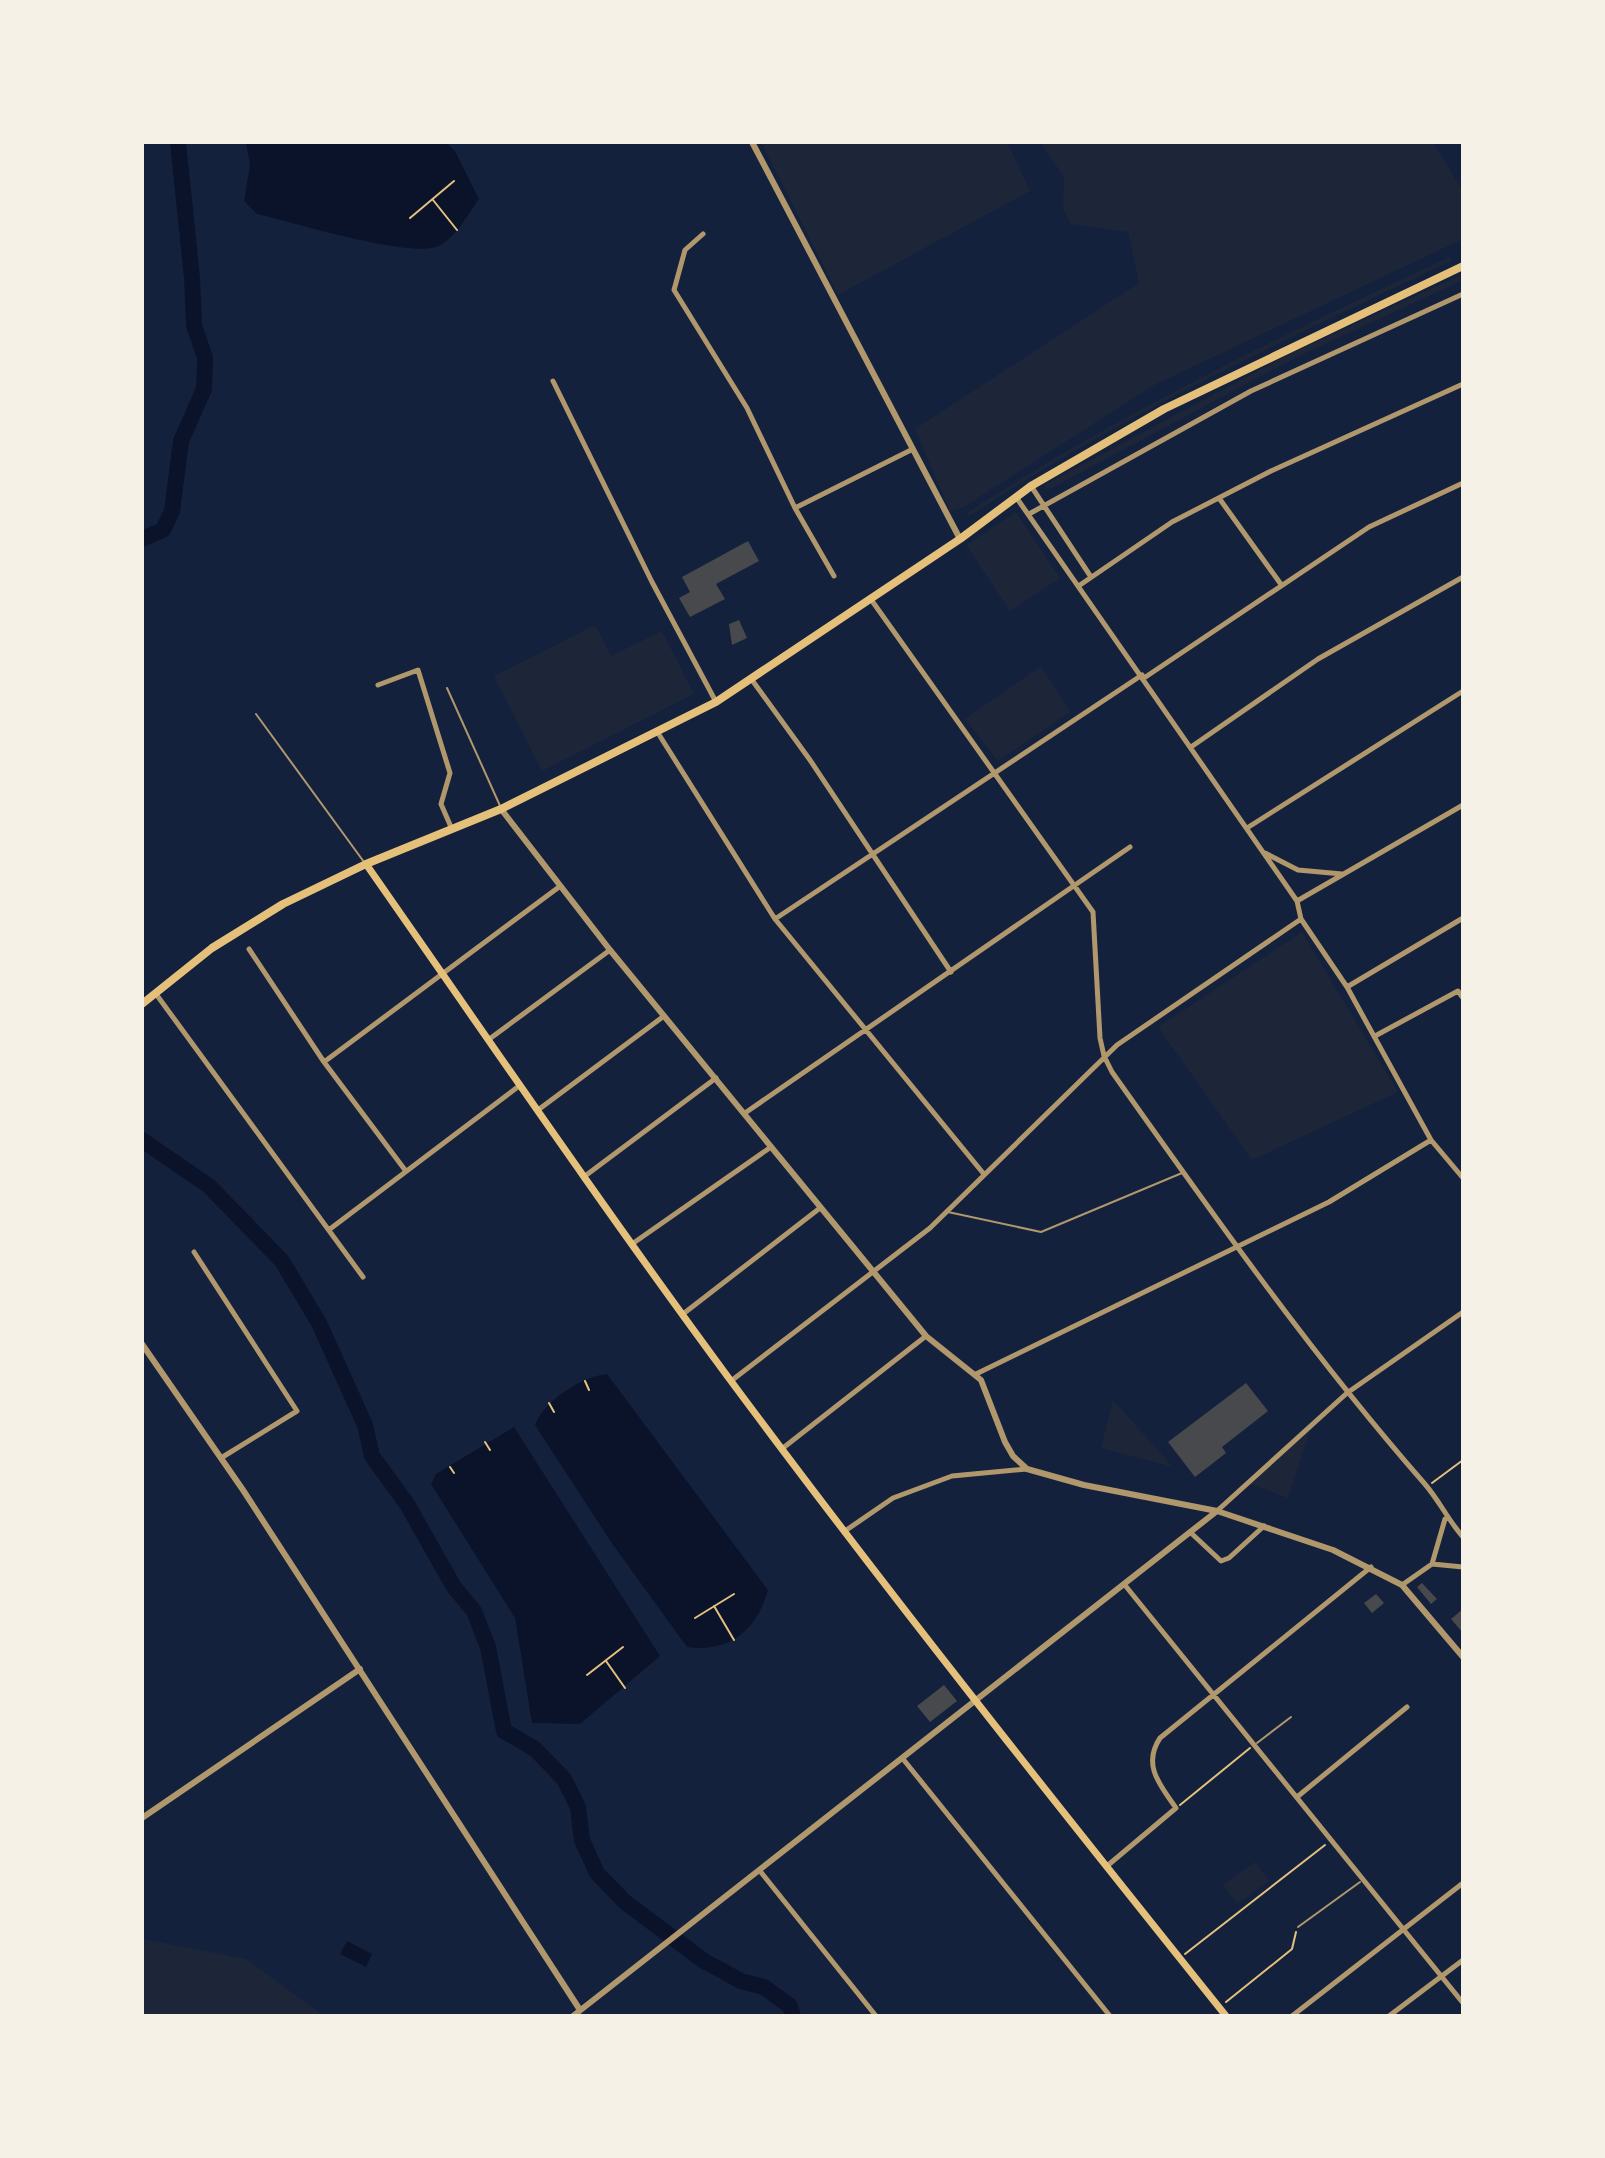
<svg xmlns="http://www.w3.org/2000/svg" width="1605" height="2158" viewBox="0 0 1605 2158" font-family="'IBM Plex Serif',serif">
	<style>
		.green { fill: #1d2539 }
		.water { fill: #0b132b }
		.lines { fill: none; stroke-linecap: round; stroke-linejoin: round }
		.river { stroke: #0b132b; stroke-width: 16 }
		.building { fill: #48494c }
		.path { stroke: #e5c07b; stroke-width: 2 }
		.service { stroke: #b1986c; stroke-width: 2 }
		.minor { stroke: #b1986c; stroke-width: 5 }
		.tertiary { stroke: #b1986c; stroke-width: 6 }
		.secondary { stroke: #e5c07b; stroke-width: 7 }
		.primary { stroke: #e5c07b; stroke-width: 8 }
	</style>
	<rect width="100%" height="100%" fill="#14213d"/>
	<path class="green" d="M761,142H1007L1030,191L838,295Z
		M1040,142H1433L1463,192V239L1154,385L962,508L950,511L915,429L1139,283L1128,232L1071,224L1063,210L1064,177Z
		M1450,257L1451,261C1286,339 1121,415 968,517L967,513C1120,413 1284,334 1450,257Z
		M1458,276L1461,281L1293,359L1048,490L1044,485L1290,354Z
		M1016,512L1060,578L1010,611L966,545Z
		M595,625L611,656L662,631L694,694L542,771L494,676Z
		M1041,666L1070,712L998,761L965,719Z
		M1302,932L1398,1092L1252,1160L1158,1027Z
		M1113,1400L1173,1467L1101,1448Z
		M1311,1427L1288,1498L1250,1484Z
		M1255,1862L1269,1881L1237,1904L1223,1885Z
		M142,1939L246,1959L324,2016H142Z"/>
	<path class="water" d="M246,142H446L455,151L479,199C468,214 456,237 439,246C411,259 292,222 257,214L244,201L250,165Z
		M607,1374L768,1590C757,1630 730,1653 687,1647L611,1542L535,1425C545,1400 581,1377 607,1374Z
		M514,1427L660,1656L580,1724L532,1723L515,1618L431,1484L436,1474Z
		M347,1941L372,1954L366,1967L340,1954Z"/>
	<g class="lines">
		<path class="river" d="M142,539L163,530L172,511L181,441L204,389L205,358L194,325L192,278L178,142
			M142,1140L209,1186L282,1261L319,1323L365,1425L372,1456L407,1504L454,1587L474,1611L488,1647L504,1731L535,1749L564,1779L578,1807L582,1840L597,1873L625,1902L704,1961L741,1981L764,1987L790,2006L793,2016"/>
	</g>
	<path class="building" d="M748,541L759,561L716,584L725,599L690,617L679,598L690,592L682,577Z
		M739,620L747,638L732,645L729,624Z
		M1246,1383L1268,1411L1222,1447L1226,1453L1195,1477L1168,1442Z
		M1422,1583L1437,1599L1431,1604L1417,1587Z
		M1376,1594L1384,1603L1372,1613L1364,1603Z
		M1463,1609V1633L1451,1619Z
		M944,1685L957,1701L930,1722L917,1706Z"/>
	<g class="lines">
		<path class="path" d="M433,200L457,230
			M410,218L454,181
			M585,1381L589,1390
			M549,1403L554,1412
			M485,1442L490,1450
			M450,1467L454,1473
			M1432,1483L1463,1460
			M714,1606L734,1640
			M695,1618L734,1594
			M606,1661L625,1688
			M587,1675L623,1647
			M1180,1805L1250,1748
			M1185,1954L1325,1845
			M1226,2002L1292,1949L1296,1932"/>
		<path class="service" d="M447,688L501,808
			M256,714L364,862
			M948,1212L1041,1232L1182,1173
			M1257,1743L1291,1717
			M1298,1927L1360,1882"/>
		<path class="minor" d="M703,234L685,250L674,290L747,408L795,508L834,576
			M553,381L652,582L716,702
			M1031,486L1091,577
			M1016,497L1297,901L1301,919L1347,987L1431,1140L1463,1178
			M1219,498L1280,583
			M795,508L911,450
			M1029,514L1251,391L1463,294
			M1080,585L1172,522L1271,471L1463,384
			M870,598L1093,912L1100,1038L1104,1056L1112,1072C1212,1213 1311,1354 1424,1483C1439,1500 1448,1520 1463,1537
			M1144,678L1369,527L1463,483
			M752,680L810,760L951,972
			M378,685L418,670L450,773L441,804L451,827
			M658,733L775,919L983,1173
			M1191,747L1318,659L1463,577
			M1247,828L1463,691
			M1265,853L1298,870L1342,874
			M1297,901L1463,805
			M775,919L1142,675
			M249,949L324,1062L405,1170
			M1347,987L1463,918
			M156,994L363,1277
			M1375,1036L1458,991L1463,998
			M488,1040L610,950
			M324,1062L559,887
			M538,1110L664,1016
			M745,1113L1130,847
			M585,1176L716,1078
			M330,1229L519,1086
			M632,1244L771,1147
			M194,1252L297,1411L221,1458
			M683,1314L820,1208
			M976,1374L1329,1202L1431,1140
			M731,1381L930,1228L1117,1045L1301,919
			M783,1448L926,1336
			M1217,1511L1347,1393L1463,1312
			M1445,1519L1432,1564L1463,1567
			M845,1531L893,1498L952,1476L1027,1469
			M1190,1532L1221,1561L1229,1558L1264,1526
			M1124,1584L1463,2003
			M1402,1585L1432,1564
			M903,1759L1110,2016
			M1297,1797L1407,1707
			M1107,1866L1176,1808C1160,1785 1142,1765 1160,1738L1371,1567
			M760,1871L876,2016
			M1292,2016L1463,1883
			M1389,2016L1463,1960"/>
		<path class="tertiary" d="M752,142L960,539
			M501,809L610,950L926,1336L981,1380L1005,1442L1013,1456L1027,1469L1084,1485L1217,1511L1333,1550L1402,1585L1463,1657
			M142,1344L243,1490L580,2010
			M142,1818L360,1669
			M573,2016L1217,1511"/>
		<path class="secondary" d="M366,864C486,1036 604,1209 728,1377C889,1594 1057,1805 1226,2016"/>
		<path class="primary" d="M142,1004L212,948L283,904L366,864L501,809L716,702L960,539L1031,486L1164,409L1463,266"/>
	</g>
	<rect width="1605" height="2158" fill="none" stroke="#f6f1e7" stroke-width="288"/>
</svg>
